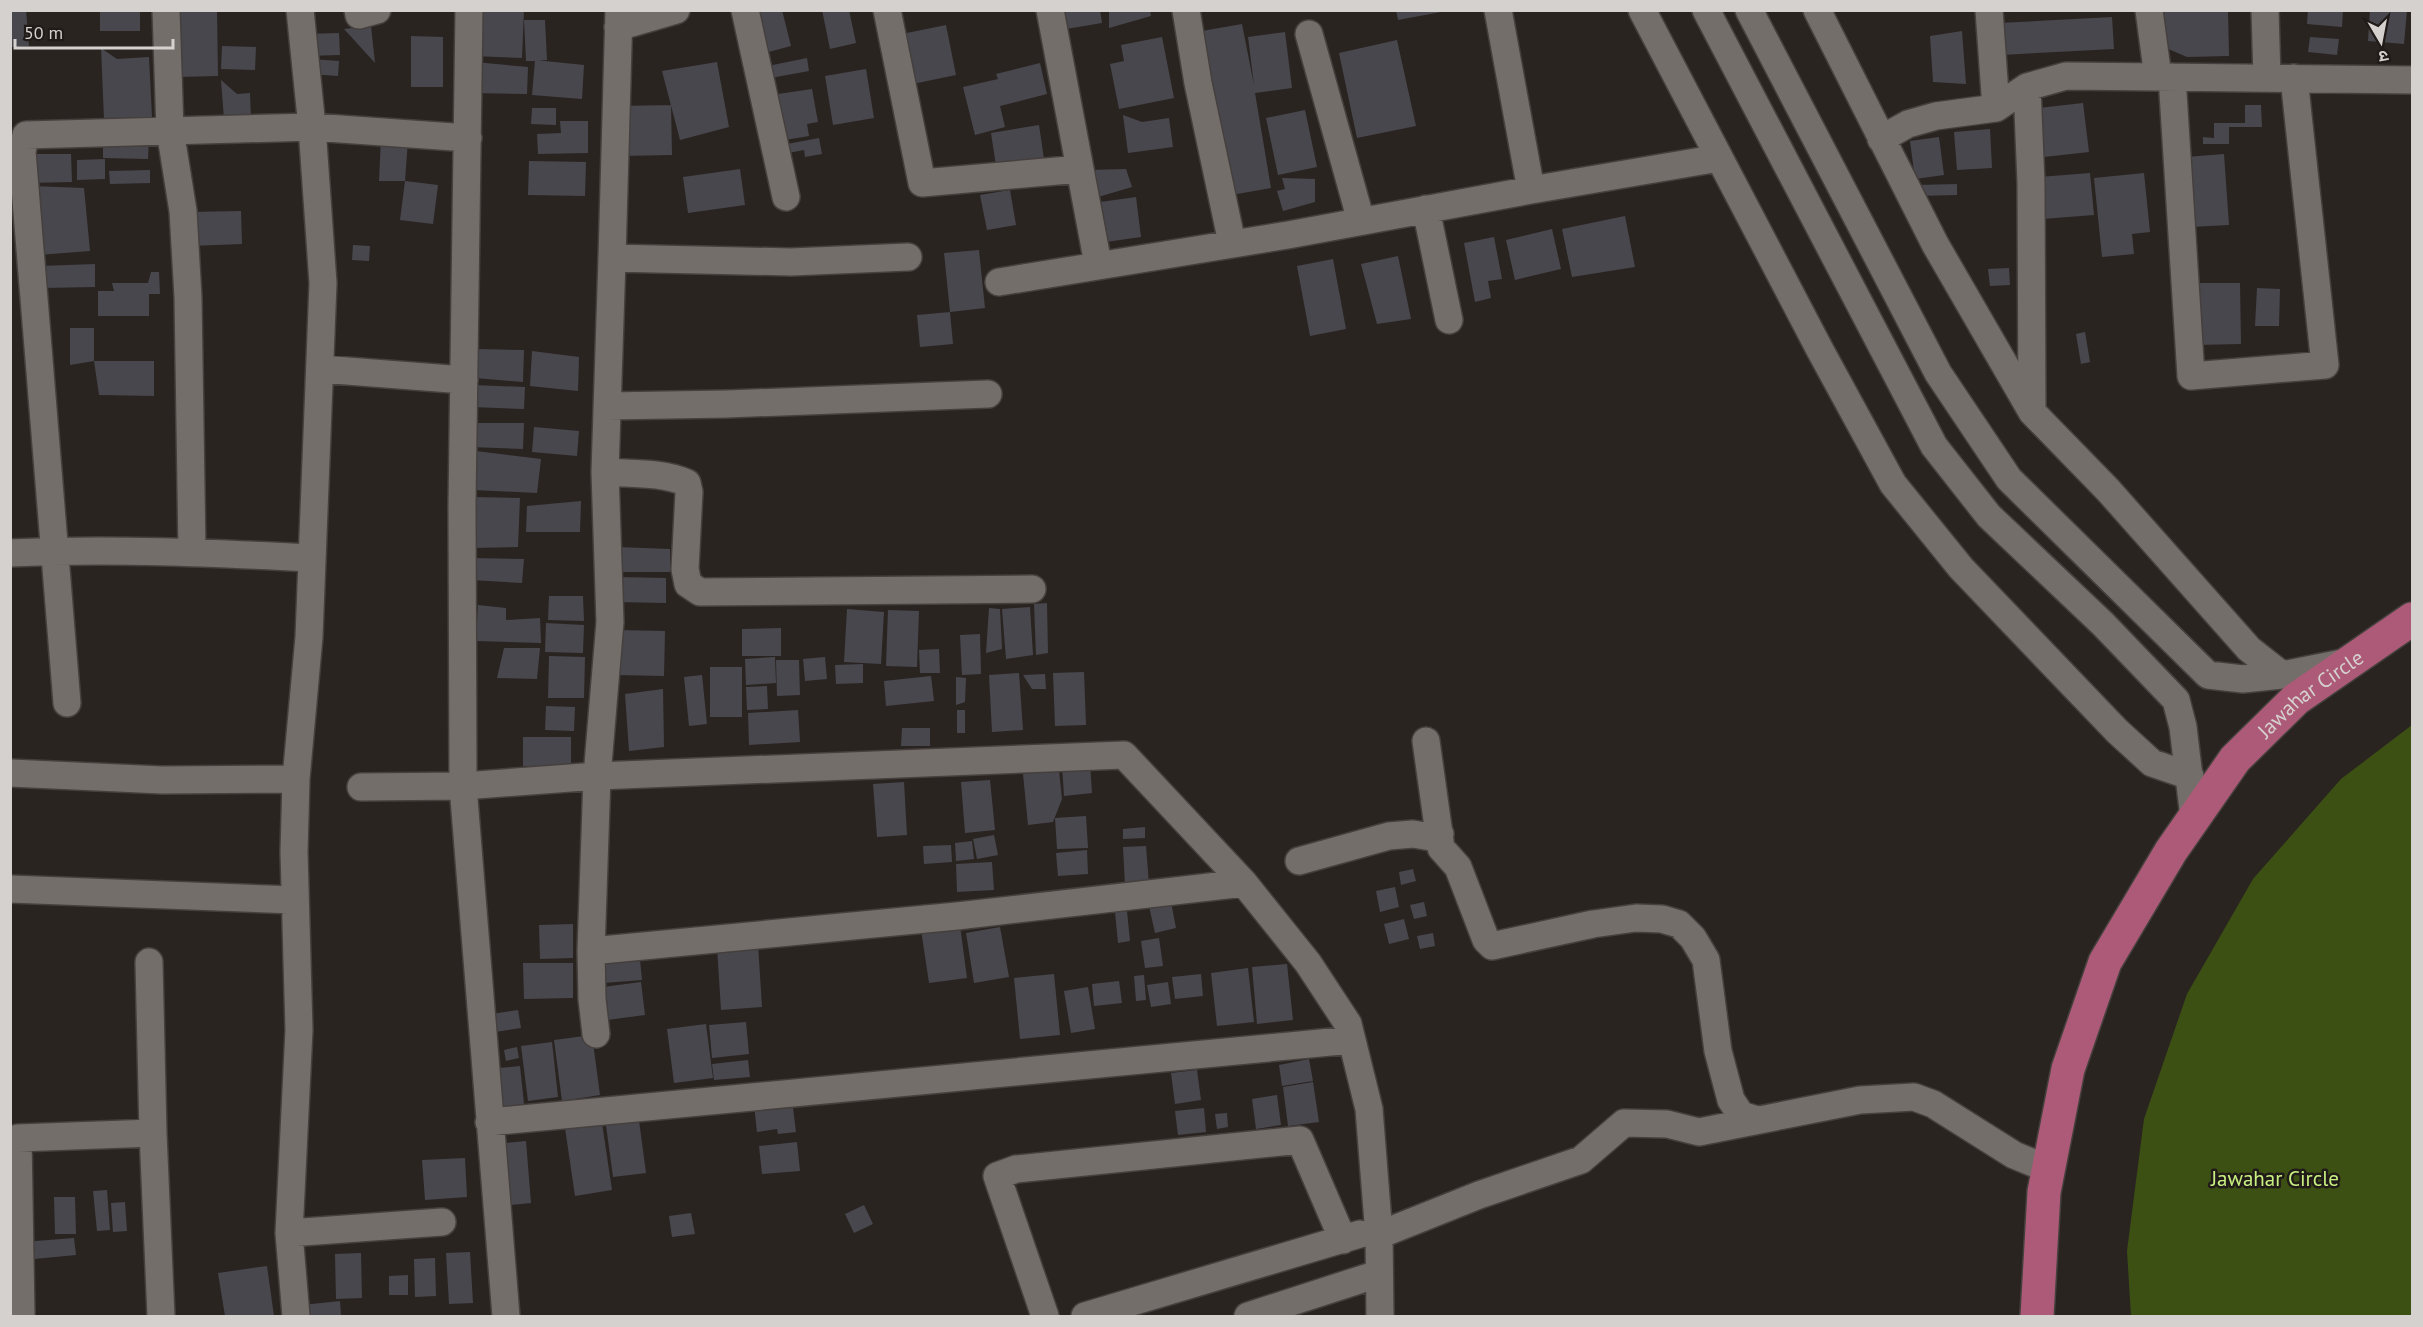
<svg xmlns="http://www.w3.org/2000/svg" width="2423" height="1327" viewBox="0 0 2423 1327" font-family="'PT Sans','Noto Sans Devanagari',sans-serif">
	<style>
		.green { fill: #3d5014 }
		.building { fill: #48474e }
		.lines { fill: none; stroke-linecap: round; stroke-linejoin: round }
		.minor-casing { stroke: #45403d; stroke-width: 30 }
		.major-casing { stroke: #45403d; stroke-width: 36 }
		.minor { stroke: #746e6a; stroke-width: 27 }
		.major { stroke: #ac5a77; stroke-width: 33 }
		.labels { text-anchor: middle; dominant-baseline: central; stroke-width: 5; stroke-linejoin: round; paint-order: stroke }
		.street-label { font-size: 21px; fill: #d5d1cf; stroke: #201b18 }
		.park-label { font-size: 21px; fill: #c8f081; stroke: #201b18 }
	</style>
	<rect width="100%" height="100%" fill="#2a2421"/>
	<path class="green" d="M2412,725V1316H2131L2127,1251L2144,1119L2187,994L2253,879L2341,779Z"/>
	<path class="building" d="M10,10H26L29,46L10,47Z
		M100,10H140V31H100Z
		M175,10H217L218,76L176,77Z
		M475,10H524L522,58L473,56Z
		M762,10H782L791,46L761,54L750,14Z
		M822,10H849L856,43L830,49Z
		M1067,10H1100L1102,23L1060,30L1057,12Z
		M1109,10H1150L1151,16L1109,28Z
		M1396,10H1441V12L1398,20Z
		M2158,10H2228L2229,56L2187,57L2159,45Z
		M2308,10H2343L2342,27L2307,24Z
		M2370,10H2407L2404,44L2368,41Z
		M2112,17L2114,49L2001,55L1999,23Z
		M524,20H545L547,60L526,61Z
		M1242,24L1254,85L1248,37L1285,32L1292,88L1255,93L1271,188L1226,196L1196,32Z
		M946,25L956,75L908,85L897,35Z
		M371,26L375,63L344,29Z
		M1962,31L1966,84L1933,82L1930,36Z
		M339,33L340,55L305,56V34Z
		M411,36L443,37V87H411Z
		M1162,37L1174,98L1119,109L1110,64L1124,61L1121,45Z
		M2310,37L2339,39L2337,55L2308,52Z
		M1397,40L1416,126L1357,138L1339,53Z
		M222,46L256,47L255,70L221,69Z
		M101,48L117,59L149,57L152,117L104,119Z
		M807,58L809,71L765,79L763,67Z
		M311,59L339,61L338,76L310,74Z
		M535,60L584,65L582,99L532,95Z
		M474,62L528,67L527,94L474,93Z
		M717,62L729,127L680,140L662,71Z
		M1040,63L1047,94L1000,106L1005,127L975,135L963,87L998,79L996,74Z
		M866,69L874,118L833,125L825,76Z
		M221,80L237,94L250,93L251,118L224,119Z
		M812,89L818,122L807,124L809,136L779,141L771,95Z
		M2083,103L2089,152L2035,158L2029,109Z
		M671,105L672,155L620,156L619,106Z
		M2245,105H2261L2262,127H2229V144H2203V137L2214,138V123H2245Z
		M532,108H556V125L531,124Z
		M1305,110L1317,167L1278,175L1266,118Z
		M1123,115L1142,122L1169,118L1173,147L1128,153Z
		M560,121H588V153L538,154L537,134L561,133Z
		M1039,125L1044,159L996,166L991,133Z
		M1990,129L1992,168L1957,170L1954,132Z
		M1939,137L1944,175L1915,179L1910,141Z
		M103,138L149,139L148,159L103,158Z
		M381,138L408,140L405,181H379Z
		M819,138L822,154L805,157L804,150L788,153L787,144Z
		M28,154H71L72,182L29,183Z
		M2224,154L2229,225L2191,227L2186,157Z
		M105,159V179L77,180V160Z
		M529,161L586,162L585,196L528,195Z
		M740,169L745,205L688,213L683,177Z
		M1126,169L1132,187L1088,200V170Z
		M150,170V183L110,184L109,171Z
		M2090,173L2094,215L2042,219L2039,177Z
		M2144,173L2150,232L2132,234L2134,254L2102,257L2094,178Z
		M1282,178L1315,179V202L1283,211L1277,191L1285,189Z
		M405,181L438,185L433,224L400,220Z
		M1957,184V195L1917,196V185Z
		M32,186L84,188L90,251L38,255Z
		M1010,190L1016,225L987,230L980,195Z
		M1136,197L1141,237L1099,243L1093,203Z
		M241,211L242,244L190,246L189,212Z
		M1625,216L1635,267L1572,277L1562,229Z
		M1552,229L1561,269L1515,280L1506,240Z
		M1494,237L1502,279L1488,281L1491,298L1475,302L1464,243Z
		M353,245L370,246L369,261L352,260Z
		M979,250L985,308L950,312L944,253Z
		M1398,256L1411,319L1377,324L1361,264Z
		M1333,259L1346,329L1310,336L1297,266Z
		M95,264V287L42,288L41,266Z
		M2009,268L2010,285L1990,286L1988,269Z
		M151,272H159L160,294H149V316H98V291H114L112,283H148Z
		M2195,283H2240L2241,344L2196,345Z
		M2257,288L2280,289L2279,326H2255Z
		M950,312L953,344L920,347L917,315Z
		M70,328H94V361L70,365Z
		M2085,332L2090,362L2081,364L2076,334Z
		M476,349L524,350L523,382L475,378Z
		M532,351L579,357L578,391L530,386Z
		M94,361H154V396L99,395Z
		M472,385L525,387L524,409L472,407Z
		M473,423H524L523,449L471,447Z
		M534,427L579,431L577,456L532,452Z
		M476,451L541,459L537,493L474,490Z
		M473,497L520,498L518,547L472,548Z
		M581,501L580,532H526L527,506Z
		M616,547L670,549V572H614Z
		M472,558L524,559L522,583L471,580Z
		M617,577L666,578V603L616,602Z
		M549,596H583L584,621L548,620Z
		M1047,603L1048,653L1036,655L1034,604Z
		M478,605L506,608V620L540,618L541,643L476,641Z
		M1030,607L1033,655L1006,659L1002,609Z
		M989,608L1000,609L1002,649L986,653Z
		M847,609L884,612L881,664L844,662Z
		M888,610L919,611L917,667L886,666Z
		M546,623L584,625L583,653L545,652Z
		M781,628V656H742V629Z
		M617,630L665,631L664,676L616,675Z
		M980,634L981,674L962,675L960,635Z
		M504,648H540L537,679L497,678Z
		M939,649L940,673H920L919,650Z
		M549,656L585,657L584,698H548Z
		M775,657L776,683L746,685L745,659Z
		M825,657L827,679L805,681L803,659Z
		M776,660H799L800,695L777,696Z
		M863,664V683L836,684L835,665Z
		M710,667H742V717H710Z
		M1084,672L1086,725L1055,726L1053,673Z
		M1019,673L1023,730L992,732L989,675Z
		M1045,674L1046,689H1032L1023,675Z
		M702,675L707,724L689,726L684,677Z
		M931,676L934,701L886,706L884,681Z
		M956,677L966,678L965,702L956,705Z
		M767,686L768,709L747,710L746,687Z
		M663,689L664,747L629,751L625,694Z
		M546,706L575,707L574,731L545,730Z
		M798,710L800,742L749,745L748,713Z
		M957,710H965V733H957Z
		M902,728H930V746H901Z
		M523,737H571V766H523Z
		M1090,763L1092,793L1064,796L1062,765Z
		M1059,770L1062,799L1053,822L1028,825L1023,774Z
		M990,780L995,830L965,833L961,782Z
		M904,782L907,835L877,837L873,784Z
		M1086,816L1088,848L1057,849L1055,818Z
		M1145,827V838L1123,839V829Z
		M994,835L998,855L977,859L973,839Z
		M972,841L974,859L956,861L955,843Z
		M951,845L952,862L924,864L923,846Z
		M1146,846L1149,884L1125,885L1123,847Z
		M1087,850L1088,874L1058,876L1056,853Z
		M992,862L994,890L957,892L956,864Z
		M1413,869L1416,881L1401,885L1399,872Z
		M1395,887L1399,907L1380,912L1376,891Z
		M1171,902L1176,928L1155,933L1149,906Z
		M1424,902L1427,916L1414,919L1410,905Z
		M1127,911L1130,941L1118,943L1115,912Z
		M959,918L967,978L929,983L920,923Z
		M1404,919L1409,939L1389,944L1384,924Z
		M573,924V958L540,959L539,925Z
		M1000,927L1009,977L974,983L966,933Z
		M1433,933L1435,946L1420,949L1417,936Z
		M1159,938L1163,966L1145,968L1141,941Z
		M758,944L762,1007L721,1010L717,947Z
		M639,950L642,980L603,983L600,954Z
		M523,963H573V998L524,999Z
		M1287,964L1293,1020L1257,1024L1252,967Z
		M1248,968L1254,1022L1217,1026L1211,973Z
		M1054,974L1060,1035L1020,1039L1014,978Z
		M1201,974L1203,996L1175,999L1172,977Z
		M1144,975L1146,1000L1136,1001L1134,976Z
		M1119,981L1122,1003L1094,1006L1092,984Z
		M641,982L645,1015L607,1020L603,987Z
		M1168,982L1171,1004L1151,1007L1147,985Z
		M1088,987L1095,1029L1071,1033L1064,991Z
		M518,1010L521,1028L488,1033L485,1015Z
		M746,1022L749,1054L712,1058L709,1025Z
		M706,1024L713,1078L674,1083L667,1029Z
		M592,1035L600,1095L562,1101L554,1040Z
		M552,1042L558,1097L528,1101L521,1046Z
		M517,1047L519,1058L506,1061L504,1050Z
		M1309,1059L1313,1081L1282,1086L1279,1065Z
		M748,1060L750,1077L714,1080L712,1064Z
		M520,1066L524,1104L492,1108L488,1069Z
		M1197,1070L1201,1100L1175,1104L1171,1073Z
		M1313,1082L1319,1122L1288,1126L1283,1087Z
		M1277,1095L1281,1125L1256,1129L1252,1099Z
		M792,1100L796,1132L778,1134L777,1129L757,1132L754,1105Z
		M1204,1108L1206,1132L1178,1135L1175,1111Z
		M638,1113L646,1173L613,1177L605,1118Z
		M1227,1113L1228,1127L1217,1129L1215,1114Z
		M602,1123L612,1190L575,1196L565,1128Z
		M526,1141L531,1203L499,1206L493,1144Z
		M797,1142L800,1171L762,1174L759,1146Z
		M465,1158L467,1197L425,1200L422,1160Z
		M107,1190L110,1230L97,1231L93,1191Z
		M54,1197H75L76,1234H55Z
		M125,1202L127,1231L113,1232L111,1203Z
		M864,1205L873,1224L854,1233L845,1214Z
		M691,1213L695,1234L672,1237L669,1216Z
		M74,1238L76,1255L24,1260L23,1242Z
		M470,1252L473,1303L449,1304L446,1253Z
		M361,1253L362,1298L336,1299L335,1254Z
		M435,1258L436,1296L415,1297L414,1259Z
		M267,1266L274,1316H225L218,1273Z
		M408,1275V1295H389V1276Z
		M340,1301L341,1316H303L302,1305Z"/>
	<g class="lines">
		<g class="minor-casing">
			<path id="minor" d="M166,10L170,130L183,211L188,297L192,552
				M358,10L359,15L377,10
				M745,10L786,197
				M887,10L922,183L1080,169
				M1050,10L1098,264
				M1186,10L1198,83L1232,243
				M1498,10L1531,190
				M1642,10L1820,350L1893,484L1961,568L2117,731L2152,763L2190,776
				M1706,10L1934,446L1989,516L2103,624L2176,700L2183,727L2194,818
				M1749,10L1938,373L2009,479L2208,675L2243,679L2282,675L2347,662
				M1817,10L1935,244L2032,412L2108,490L2249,649L2282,675
				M1989,10L1996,108
				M2265,10L2267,78
				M618,27L676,10
				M1309,34L1361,221
				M2158,77L2412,80
				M2172,77L2191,376L2325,365L2294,78
				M2027,87L2066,76L2158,77L2149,10
				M1881,139L1908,124L1936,116L1996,108L2027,87L2031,183L2032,411
				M1426,209L1449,320
				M612,258L619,10
				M999,282L1288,235L1531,190L1719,158
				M321,369L464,380
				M608,406L727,404L988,394
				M605,472C632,474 663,472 687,483L689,492L685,569L688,584L700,592L1032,589
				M10,553C111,548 211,553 312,558
				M67,703L22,151L26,135L312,127L468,138
				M1426,741L1441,848L1458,867L1486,940L1492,946L1593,924L1636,918L1662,919L1679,924L1693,938L1706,960L1718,1051L1731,1100L1741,1115L1757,1120
				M10,773L162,780L296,779L294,852L299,1030L289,1233
				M296,779L309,637L323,283L312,127L300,10
				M361,787L463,786L462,505L469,10
				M1299,861L1389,836L1413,834L1437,838L1440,834
				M1244,883L1124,755L597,776L591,951L957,916L1244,883L1308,963L1348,1024L1369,1109L1379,1235L1380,1316
				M10,889L295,900
				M591,951L592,999L596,1034
				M149,962L153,1133
				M489,1122L1352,1040
				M1379,1235L1479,1195L1581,1160L1624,1123L1667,1124L1699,1132L1860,1100L1914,1097L1933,1104L2014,1155L2048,1169
				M21,1316L18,1138L153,1133L161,1316
				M296,1316L289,1233L442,1222
				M506,1316L463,786L597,776L610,622L605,472L612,258L791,262L908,257
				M1045,1316L997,1176L1016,1169L1300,1140L1343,1240
				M1085,1316L1360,1234
				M1248,1316L1378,1274"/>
		</g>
		<g class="major-casing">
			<g id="major">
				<path id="s1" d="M2037,1316L2044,1192L2068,1069L2105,962L2171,851L2235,759L2296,699L2412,619"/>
			</g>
		</g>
		<use href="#minor" class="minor"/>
		<use href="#major" class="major"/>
	</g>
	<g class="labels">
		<g class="street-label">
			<text stroke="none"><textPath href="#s1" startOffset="704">Jawahar Circle</textPath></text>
		</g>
		<g class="park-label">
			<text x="2275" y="1178">Jawahar Circle</text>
		</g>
	</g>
	<rect width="2423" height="1327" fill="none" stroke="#d5d1cf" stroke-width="24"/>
	<g transform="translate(2381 42) rotate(170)" stroke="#201b18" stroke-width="4.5" paint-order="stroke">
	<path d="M0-4.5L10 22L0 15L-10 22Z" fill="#d5d1cf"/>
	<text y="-9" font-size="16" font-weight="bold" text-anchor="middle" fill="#d5d1cf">उ</text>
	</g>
	<path d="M15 39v9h158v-9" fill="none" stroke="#d5d1cf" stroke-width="3"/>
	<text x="24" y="39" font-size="18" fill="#d5d1cf" stroke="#201b18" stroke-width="4.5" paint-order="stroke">50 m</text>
</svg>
